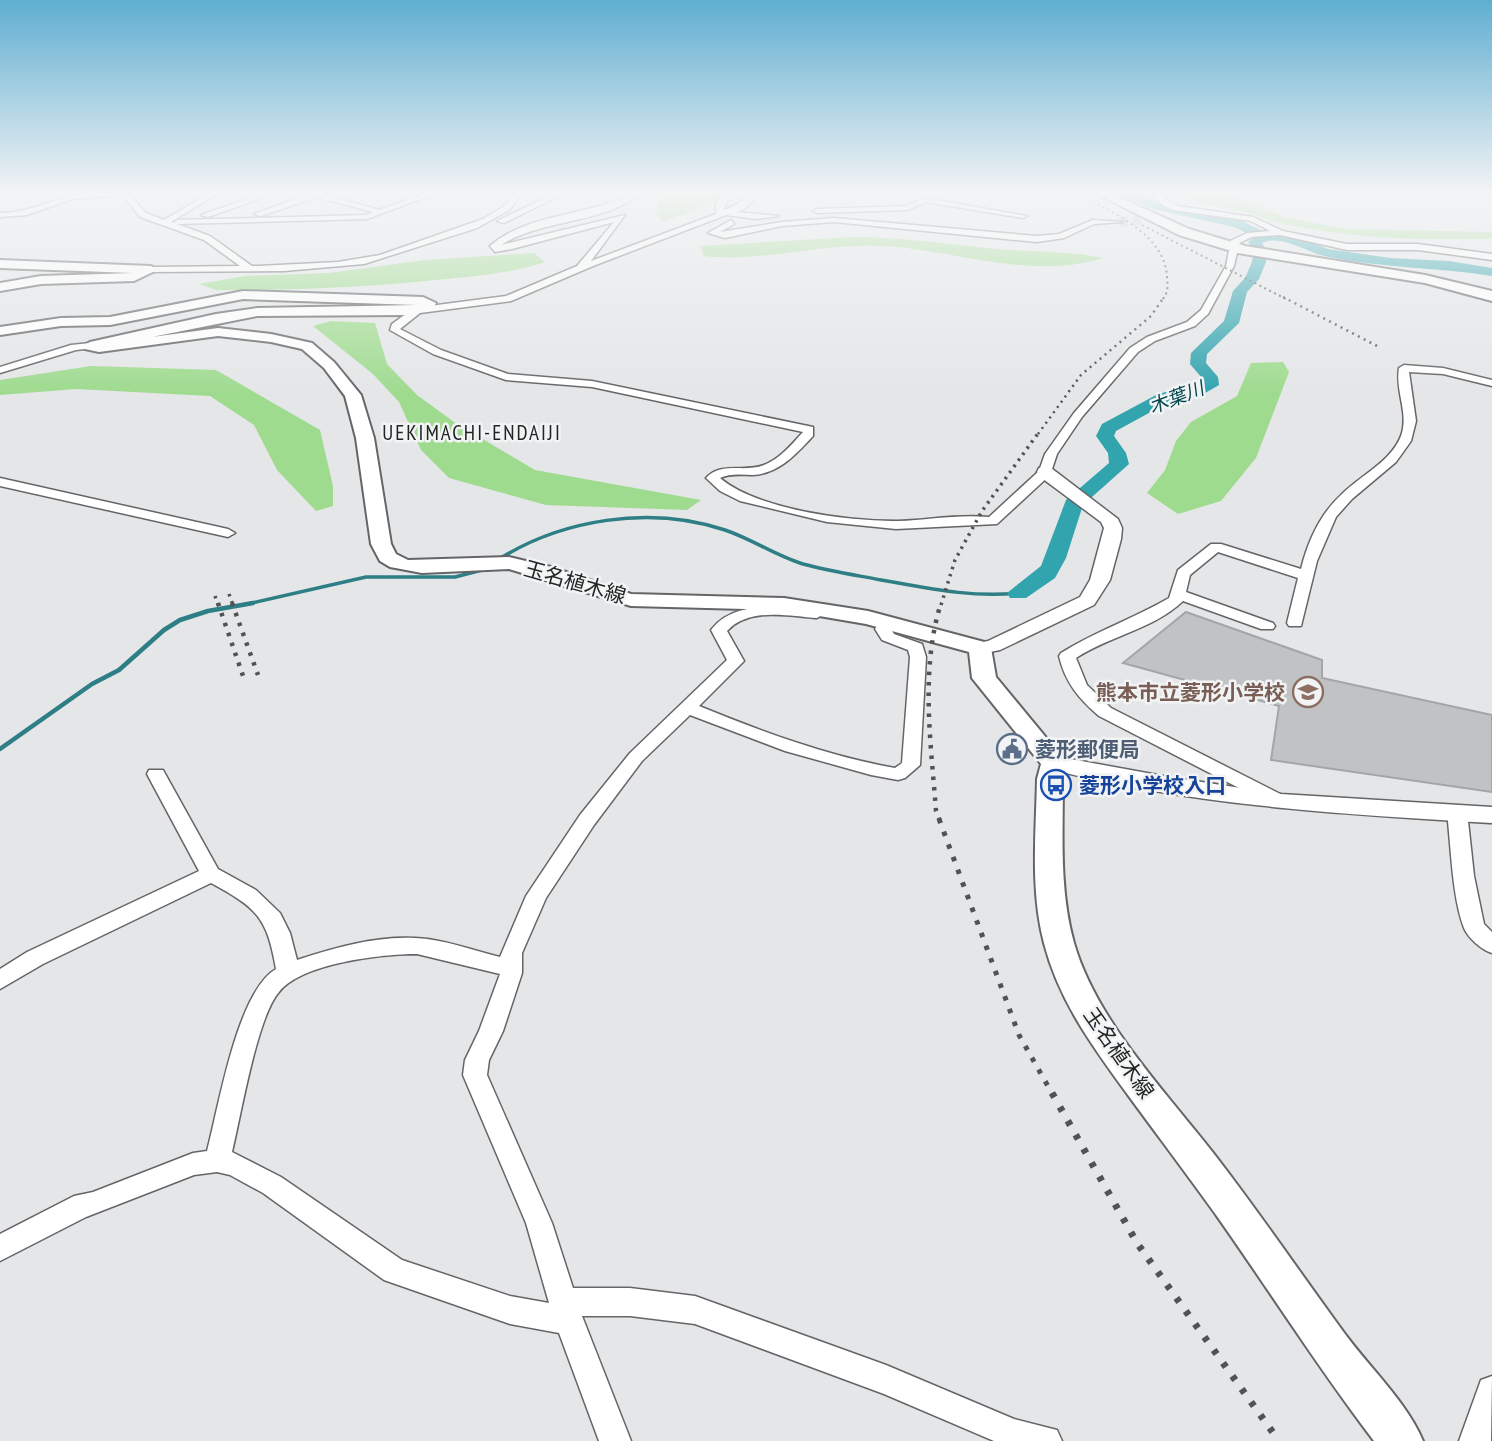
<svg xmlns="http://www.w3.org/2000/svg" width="1492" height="1441" viewBox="0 0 1492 1441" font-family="'PT Sans Narrow','Noto Sans JP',sans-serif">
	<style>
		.green { fill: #9fdb8f }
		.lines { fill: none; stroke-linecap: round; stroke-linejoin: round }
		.stream-far1 { stroke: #2e7e85; stroke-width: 3.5 }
		.stream { stroke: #2e7e85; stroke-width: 4.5 }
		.river { fill: #32a4ae; fill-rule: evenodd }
		.building { fill: #c1c2c3; stroke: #a4a5a7; stroke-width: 2 }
		.minor-tunnel { stroke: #bebfc1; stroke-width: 9; stroke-dasharray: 9 4.5; stroke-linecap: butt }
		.minor-casing { stroke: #646567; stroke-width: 3 }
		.tertiary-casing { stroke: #646567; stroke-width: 3 }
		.secondary-casing { stroke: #646567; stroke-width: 4 }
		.primary-casing { stroke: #646567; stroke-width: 4 }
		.minor { fill: #fff; fill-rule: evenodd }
		.tertiary { fill: #fff; fill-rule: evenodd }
		.secondary { fill: #fff; fill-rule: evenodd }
		.primary { fill: #fff; fill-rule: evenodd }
		.rail-far5 { stroke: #515253; stroke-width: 2; stroke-dasharray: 2 3.5; stroke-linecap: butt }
		.rail-far4 { stroke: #515253; stroke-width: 2.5; stroke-dasharray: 2 4.5; stroke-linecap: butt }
		.rail-far3 { stroke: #515253; stroke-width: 3.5; stroke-dasharray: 2.5 5; stroke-linecap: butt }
		.rail-far2 { stroke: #515253; stroke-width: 4.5; stroke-dasharray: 3.5 7; stroke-linecap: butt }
		.rail-far1 { stroke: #515253; stroke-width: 5; stroke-dasharray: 4.5 9; stroke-linecap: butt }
		.rail { stroke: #515253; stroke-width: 7; stroke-dasharray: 5 11; stroke-linecap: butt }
		.labels { text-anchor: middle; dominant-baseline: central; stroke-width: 5; stroke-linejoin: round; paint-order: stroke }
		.far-water-label { font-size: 19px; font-style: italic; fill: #02484d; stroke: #f2f3f5 }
		.far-quarter-label { font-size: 21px; letter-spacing: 2px; fill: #232424; stroke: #f2f3f5 }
		.street-label { font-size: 21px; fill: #232424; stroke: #f2f3f5 }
		.education-label { font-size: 21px; font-weight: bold; fill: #785e54; stroke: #f2f3f5; text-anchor: end }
		.service-label { font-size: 21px; font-weight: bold; fill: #4e5e75; stroke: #f2f3f5; text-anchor: start }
		.transit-label { font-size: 21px; font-weight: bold; fill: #164399; stroke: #f2f3f5; text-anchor: start }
	</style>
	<rect width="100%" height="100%" fill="#e5e6e8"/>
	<path class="green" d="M662,192H745L662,222L656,213Z
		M1170,192H1227L1226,194L1288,218L1346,229L1492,232V239C1426,240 1359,239 1294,226C1274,223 1256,215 1237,210C1213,205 1192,203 1170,192Z
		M853,237C901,237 947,244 995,249C1032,252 1067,251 1104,258C1019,283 944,243 859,246C807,247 756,262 704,256L700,246Z
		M534,253L545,262C510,274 472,276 435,280C361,288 289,290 216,290L199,284L245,276L329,273L425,260Z
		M331,321L375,323L387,364L417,395L454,422L535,470L701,500L687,510L546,505L449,478L421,450L399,402L373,374L313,326Z
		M1283,362L1289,372L1256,458L1221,501L1178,514L1147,493L1165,470L1176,441L1191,422L1237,396L1251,363Z
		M91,366L216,370L320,430L333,486V506L316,511L277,470L254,425L210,396L76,389L0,395V380Z"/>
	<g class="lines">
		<path class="stream-far1" d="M496,561C561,519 650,505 725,530C752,539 776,556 803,564C829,571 855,575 881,580C927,588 972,598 1018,593
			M243,605L366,577H455L486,569"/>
		<path class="stream" d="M0,749L92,684L119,670L164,630L180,620L208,611L253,603"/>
		<path class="river" d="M1115,192H1129L1160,204L1242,221L1268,234L1301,238L1328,249L1390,258L1449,261L1492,268V276C1436,267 1379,268 1324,256C1305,251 1281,234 1262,243L1266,250V262L1259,279L1247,292L1239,323L1207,354L1206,363L1218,377L1219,385L1200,396L1169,402L1116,431L1114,436L1126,453L1129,464L1083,505L1066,558L1055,578L1026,598H1010L1007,593L1041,566L1066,500L1109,463L1108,453L1096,436L1102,424L1158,394L1202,383V378L1190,364L1191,353L1224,321L1233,291L1245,278L1252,262L1254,250L1248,242L1255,237L1234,227L1153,209Z"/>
	</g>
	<path class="building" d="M1186,612L1322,660V678L1492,715V792L1271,760L1279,706L1123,663Z"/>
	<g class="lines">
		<path class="minor-tunnel" d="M1119,222L1146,220"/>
		<g class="minor-casing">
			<path id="minor" d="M95,192H127L146,213L164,220L211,192H220L171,222L174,223L177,220L366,215L373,212L316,197L261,216L254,214L307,195V192H326L323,194L379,210L429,192H439L367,219L177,224L210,236L252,266H258L338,262L380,255L483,219L503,207L516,192H524L509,210L477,228L364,264L284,271L148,272L146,270L151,267L240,266L204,240L140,217L122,195L72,199L27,215L0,217V213C34,213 60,194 95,192Z
				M268,192H279L208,217L201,215Z
				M558,192H567L504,223L497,221Z
				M634,192H643C603,225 544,218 501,245L625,215L591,261L716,214V204L723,192H731L723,210C738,207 749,192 763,192L744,209L736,212L779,216L757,219L726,215L593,266L511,301L420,313L400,329L441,350L508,374L592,381L813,427V436C796,454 780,473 753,475C742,475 731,473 720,478C758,510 848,521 897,521C928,520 958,514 989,517L1039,471L1045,454L1074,413L1130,348L1147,337L1187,322L1201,310L1226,266L1229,251L1235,248L1230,241L1247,233L1270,231L1251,221L1173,210L1162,205L1151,192H1159L1168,201L1178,206L1253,217L1283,231L1347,244H1418L1492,254V260L1418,250H1347L1280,235L1252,237L1239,243L1247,250L1237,253L1234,266L1208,314L1195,326L1155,341L1138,352L1082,417L1057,454L1050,475L997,524L896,529L827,522L740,501L720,491L706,478C722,461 745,473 764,465C780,459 792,444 803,432L592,387L506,380L433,354L390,330L392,324L414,308L506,296L577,266L614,222L512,249L495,252L490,246C529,212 590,217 634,192Z
				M925,198L1027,216L1023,218L926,202L907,210L817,213L813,211L817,209L906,206Z
				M834,218L1037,236L1059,234L1093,220L1123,222L1094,224L1064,238L1037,242L834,222L782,226L725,238L708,233L731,220L734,224L720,232L782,222Z
				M90,343L94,344V348L76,350L0,373V367L71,345Z
				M1404,365L1443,368L1492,380V386L1443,374L1409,372L1416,421L1411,441L1396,462L1352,499L1336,517L1317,561L1301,626H1289L1287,623L1298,578L1218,552L1190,575L1186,592L1273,623L1275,626L1273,629H1261L1183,601C1154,629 1109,636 1076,658L1087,685L1111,708L1288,798L1291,802L1288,806H1274L1099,716C1079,699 1065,682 1059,656L1061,653C1096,631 1133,619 1169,598L1178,570L1211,544H1221L1301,569C1308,541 1320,514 1342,494C1361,475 1394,460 1402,433C1408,411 1395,390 1399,368Z
				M0,478L228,529L235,533L228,537L0,486Z
				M778,606L817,608L825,613L817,618C788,616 749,607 727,631L744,661L699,706C763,732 827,756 895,768L902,763L910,657L908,650L882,640L875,629L880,621H892L894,624L891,629L894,634L922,644L926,657L920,765L905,778L898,780L871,775L785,751L690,715L642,761L594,825L546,898L522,953V973L503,1031L489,1060L487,1075L552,1223L573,1288H630L695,1296L886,1365L1014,1419L1057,1430L1062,1441H994L884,1394L695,1324L630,1316H582L631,1441H599L559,1333L510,1324L384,1280L263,1193L230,1175L217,1172L194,1175L86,1217L0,1261V1234L74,1196L93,1192L193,1153L207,1151C219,1106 237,992 276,969C267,917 257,908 211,883L43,964L0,989V969L27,952L199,871L147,774L149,770H163L218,869L256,890L280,913L290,933L297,960C334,948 375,936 415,938C443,939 472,950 500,957L526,896L580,815L630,753L727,660L711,630C727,609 753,607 778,606ZM417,954L500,974L479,1031L465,1060L463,1075L526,1223L549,1303L510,1296L402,1260L281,1177L232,1152C241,1115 257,1017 279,992C302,963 382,954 417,954Z
				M1457,806L1464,808L1467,812L1474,876L1484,924L1492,932V953C1482,950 1468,938 1464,928C1452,897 1451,845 1447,812L1450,808Z
				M1492,1376L1491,1441H1459L1481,1380Z"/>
		</g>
		<g class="tertiary-casing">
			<path id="tertiary" d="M1045,467L1051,468L1118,519L1122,528L1121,539L1110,580L1094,605L1000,650L980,654L973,652L970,648L973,644L988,641L1080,597L1090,580L1104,528L1101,522L1039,476L1037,472L1039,468Z
				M1054,756L1169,777L1281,794L1492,807V823C1342,814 1192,806 1046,768L1042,763L1046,758Z"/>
		</g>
		<g class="secondary-casing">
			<path id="secondary" d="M0,260L151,266L157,270L134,281L41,284L0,291V283L41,276L133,273L0,268Z
				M243,291L423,297L436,303L433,309L409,315L257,316L152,337L218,328L271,334L312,343L334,362L361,395L374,438L391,544L396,554L408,560L509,557L551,567L631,594L784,598L868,611L988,643L991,648L996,677L1067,763L1063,779C1063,833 1059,890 1074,943C1096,1020 1165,1091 1214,1154C1258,1211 1299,1271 1342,1330C1367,1365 1407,1402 1423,1441H1374C1319,1369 1271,1293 1219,1219C1189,1177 1158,1136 1128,1095C1093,1047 1059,1001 1044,943C1030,890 1036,833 1037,779L1041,764L972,678L969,652L866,624L784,610L631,606L509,569L422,573L390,567L380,561L371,544L356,438L345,396L324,368L302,349L271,342L218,336L99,352L85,349L83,346L90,342L216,314L257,308L417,305L243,299L110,325L61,326L0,335V327L61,318L110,317Z"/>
		</g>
		<g class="primary-casing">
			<path id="primary" d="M1093,192H1108L1189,229L1245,246L1425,275L1492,291V301L1425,283L1238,253L1179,235Z"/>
		</g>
		<use href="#minor" class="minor"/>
		<use href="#tertiary" class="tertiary"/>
		<use href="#secondary" class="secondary"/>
		<use href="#primary" class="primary"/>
		<path class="rail-far5" d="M1073,192C1108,210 1166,233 1167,278C1168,287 1168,292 1163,299
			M1142,225L1286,299"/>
		<path class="rail-far4" d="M1283,297L1379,347
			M1038,434L1081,375L1151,316L1164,297"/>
		<path class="rail-far3" d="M229,594L233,605
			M215,596L218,605
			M941,605L955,560L982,511L1039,432"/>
		<path class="rail-far2" d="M218,603L243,676
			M232,603L258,675
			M940,821L936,811C931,743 920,670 941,603"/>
		<path class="rail-far1" d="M939,819L1019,1035L1053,1095"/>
		<path class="rail" d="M1052,1093L1137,1243L1279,1441"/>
	</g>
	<linearGradient id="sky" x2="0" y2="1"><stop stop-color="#5faed1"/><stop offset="0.49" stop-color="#f3f4f5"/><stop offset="1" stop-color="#f3f4f5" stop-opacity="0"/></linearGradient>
	<rect width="1492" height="393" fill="url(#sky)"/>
	<defs>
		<g id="school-ring" transform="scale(1.575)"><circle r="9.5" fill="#f2f3f5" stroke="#8d6e63" stroke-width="1.5"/><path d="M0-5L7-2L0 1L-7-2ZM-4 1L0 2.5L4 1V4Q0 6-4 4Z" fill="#8d6e63"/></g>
		<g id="civic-ring" transform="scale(1.575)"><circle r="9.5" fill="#f2f3f5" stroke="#5c6f8a" stroke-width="1.5"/><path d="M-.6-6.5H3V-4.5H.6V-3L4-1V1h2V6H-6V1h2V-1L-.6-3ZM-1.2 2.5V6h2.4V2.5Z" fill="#5c6f8a"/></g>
		<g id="bus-ring" transform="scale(1.575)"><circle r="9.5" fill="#f2f3f5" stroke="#1a4fb4" stroke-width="1.5"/><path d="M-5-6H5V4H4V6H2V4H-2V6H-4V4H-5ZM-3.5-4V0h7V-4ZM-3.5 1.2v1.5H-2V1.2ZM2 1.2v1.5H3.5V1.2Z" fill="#1a4fb4"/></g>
	</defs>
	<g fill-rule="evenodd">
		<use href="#school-ring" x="1308" y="692"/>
		<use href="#civic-ring" x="1012" y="749"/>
		<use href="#bus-ring" x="1056" y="785"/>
	</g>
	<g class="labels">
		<g class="far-water-label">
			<text transform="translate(1176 397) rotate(-21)">木葉川</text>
		</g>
		<g class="far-quarter-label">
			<text x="472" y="432">UEKIMACHI-ENDAIJI</text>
		</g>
		<g class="street-label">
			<text transform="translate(575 582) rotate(16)">玉名植木線</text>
			<text transform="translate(1119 1053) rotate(55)">玉名植木線</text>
		</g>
		<g class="education-label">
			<text x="1285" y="692">熊本市立菱形小学校</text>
		</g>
		<g class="service-label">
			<text x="1035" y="749">菱形郵便局</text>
		</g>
		<g class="transit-label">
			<text x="1079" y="785">菱形小学校入口</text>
		</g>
	</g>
</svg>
